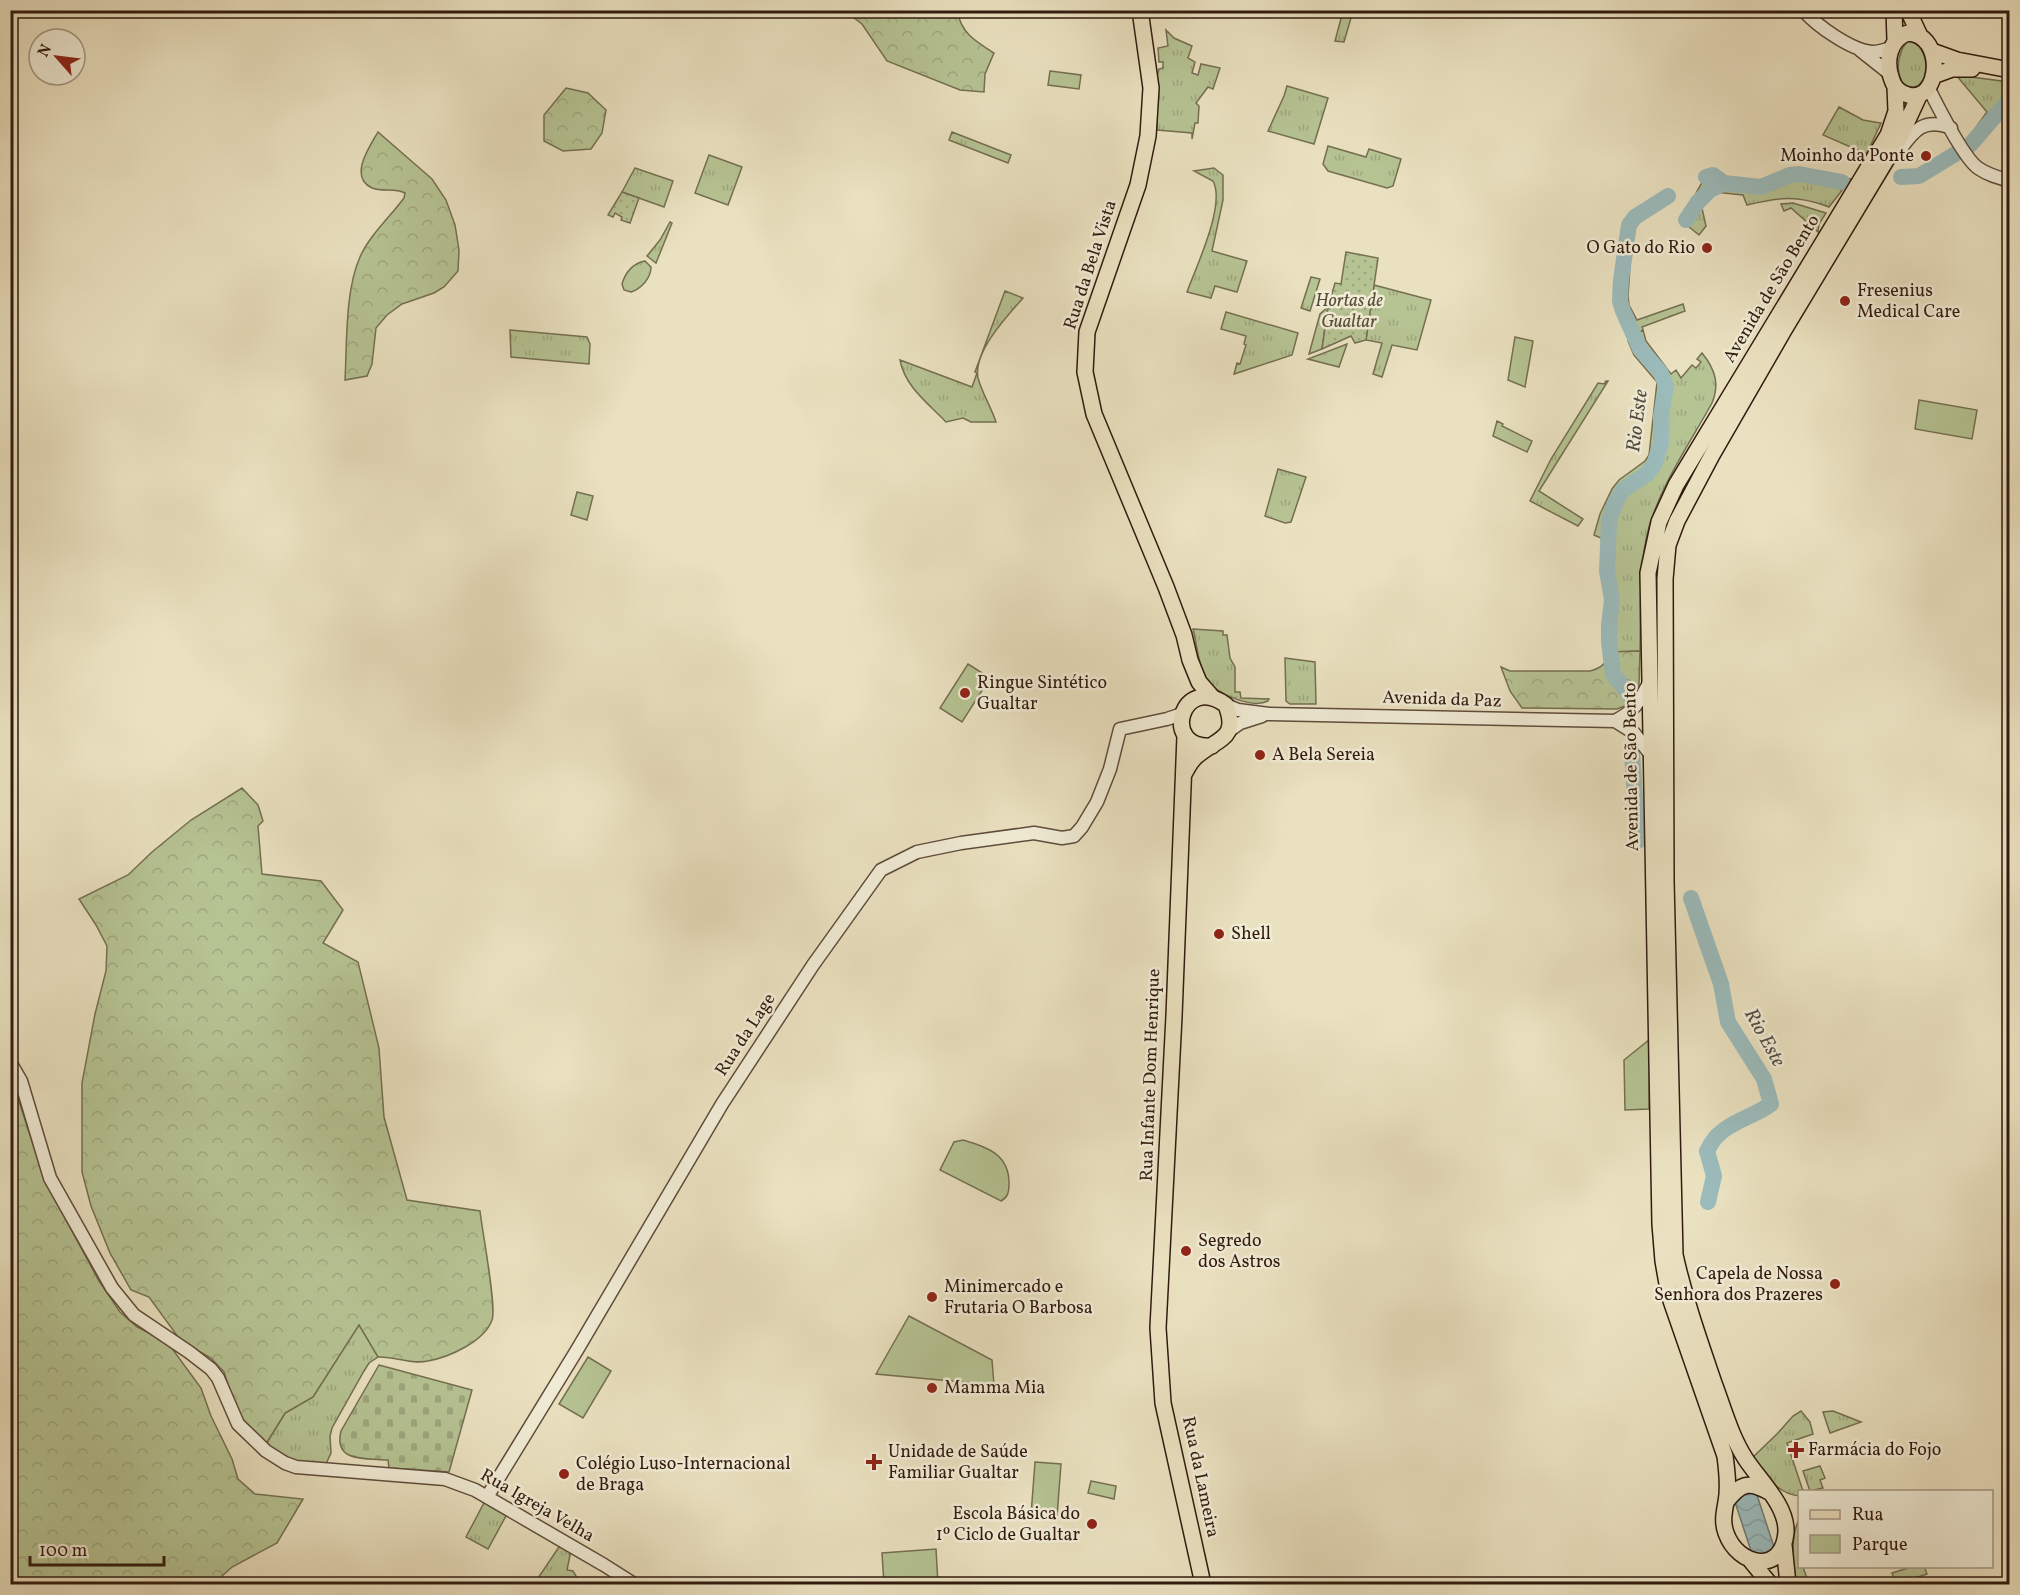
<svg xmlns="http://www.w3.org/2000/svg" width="2020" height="1595" viewBox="0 0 2020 1595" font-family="Vollkorn,serif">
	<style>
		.grass { fill: url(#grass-tufts); stroke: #746f51; stroke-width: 1.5 }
		.forest { fill: url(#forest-crowns); stroke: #746f51; stroke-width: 1.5 }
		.cemetery { fill: url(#cemetery-stones); stroke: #746f51; stroke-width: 1.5 }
		.park { fill: #b6c393; stroke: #746f51; stroke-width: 1.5 }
		.garden { fill: url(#garden-dots); stroke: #746f51; stroke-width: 1.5 }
		.water { fill: url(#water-waves); stroke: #717b76; stroke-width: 1.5 }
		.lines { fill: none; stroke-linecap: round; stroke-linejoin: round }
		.river { stroke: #9bbbbb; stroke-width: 16 }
		.minor-casing { stroke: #5f4c3b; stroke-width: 15 }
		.major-casing { stroke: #311b0f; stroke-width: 18 }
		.minor { stroke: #f1ecd6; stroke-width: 12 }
		.major { stroke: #eae1c0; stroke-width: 15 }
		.poi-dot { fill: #8f2418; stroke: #f1ecd6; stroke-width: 2 }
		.labels { text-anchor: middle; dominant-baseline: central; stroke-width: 5; stroke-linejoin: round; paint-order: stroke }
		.poi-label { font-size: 18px; fill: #311b0f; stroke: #f1ecd6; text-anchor: start }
		.street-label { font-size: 18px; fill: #311b0f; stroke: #f1ecd6 }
		.park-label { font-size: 18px; font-style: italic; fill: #594d37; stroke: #f1ecd6 }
		.water-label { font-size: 20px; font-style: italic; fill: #514b43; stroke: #f1ecd6 }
	</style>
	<defs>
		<pattern id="grass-tufts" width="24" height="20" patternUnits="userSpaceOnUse" patternTransform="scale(1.5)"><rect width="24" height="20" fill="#b6c393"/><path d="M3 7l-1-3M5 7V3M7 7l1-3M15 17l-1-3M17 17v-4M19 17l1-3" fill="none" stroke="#9da77e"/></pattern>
		<pattern id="forest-crowns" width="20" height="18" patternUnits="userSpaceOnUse" patternTransform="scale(1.5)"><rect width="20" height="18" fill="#b6c393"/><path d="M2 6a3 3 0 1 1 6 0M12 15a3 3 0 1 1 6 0" fill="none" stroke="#9da77e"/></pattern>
		<pattern id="cemetery-stones" width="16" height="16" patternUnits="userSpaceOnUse" patternTransform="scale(1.5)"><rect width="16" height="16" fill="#b6c393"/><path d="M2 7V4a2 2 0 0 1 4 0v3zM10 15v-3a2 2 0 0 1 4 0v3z" fill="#9da77e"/></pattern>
		<pattern id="garden-dots" width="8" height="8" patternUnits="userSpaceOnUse" patternTransform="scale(1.5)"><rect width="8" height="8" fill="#b6c393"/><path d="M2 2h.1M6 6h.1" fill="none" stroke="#9da77e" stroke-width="1.8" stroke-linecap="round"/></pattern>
		<pattern id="water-waves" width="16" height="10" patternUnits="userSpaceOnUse" patternTransform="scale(1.5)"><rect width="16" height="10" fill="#9bbbbb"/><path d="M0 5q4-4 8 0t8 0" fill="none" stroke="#86a0a0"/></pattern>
	</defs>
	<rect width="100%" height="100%" fill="#eae1c0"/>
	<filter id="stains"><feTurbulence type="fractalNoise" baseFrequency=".00333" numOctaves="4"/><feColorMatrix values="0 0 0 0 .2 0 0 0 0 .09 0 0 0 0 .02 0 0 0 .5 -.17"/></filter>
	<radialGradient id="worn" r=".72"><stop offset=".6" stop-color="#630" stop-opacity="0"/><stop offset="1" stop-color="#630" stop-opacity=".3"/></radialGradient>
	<path class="grass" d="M1343,11H1353L1344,42L1335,41Z
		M1166,30L1174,38L1192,46L1188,58L1195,62L1192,73L1198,75L1201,64L1220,68L1213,89L1208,87L1196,103L1199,106L1198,123H1195L1192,139V133L1157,130V76L1159,69L1163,68V62H1159L1158,48L1168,46Z
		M1909,41C1929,44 1932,83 1914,87C1894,90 1894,51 1909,41Z
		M1956,75L2009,82V95L1968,143L1967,140L1987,112Z
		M1287,86L1328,98L1314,144L1268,131L1284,96Z
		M1839,107L1863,120L1881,123L1867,153L1862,152L1823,135Z
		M952,132L1011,155L1008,163L949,140Z
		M1328,146L1366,157L1369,149L1401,159L1393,186L1387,188L1328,171L1323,164Z
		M709,155L742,167L728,205L695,193Z
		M635,168L673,181L664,207L622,192Z
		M1214,168L1223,175V200L1212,251L1247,261L1237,292L1215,286L1211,298L1187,292C1196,267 1226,205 1213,181L1194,171Z
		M1792,169C1813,170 1830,178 1851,179L1829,207C1798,195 1779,197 1747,205L1743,195L1714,192L1701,204L1706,226L1699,235L1688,226L1685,221C1687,211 1700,182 1708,175C1710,172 1714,171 1717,170L1723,176L1762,183L1787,174Z
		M1793,203L1826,213L1819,224L1818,232L1791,208L1784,211L1781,204Z
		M670,222L672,223L656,263L647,256L660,240Z
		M645,261L651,267C651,278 641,289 631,292L624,290L622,284C625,273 633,263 645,261Z
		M1311,277L1320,279L1310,311L1301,308Z
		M1374,285L1431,300L1417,350L1392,345L1382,377L1373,374L1382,343L1366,340Z
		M1005,291L1023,298C1007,316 973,352 978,378C982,393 991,407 996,422H971L963,418L946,422C928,403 905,387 900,360L972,387L977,373L975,372Z
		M1328,307L1322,349L1309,354L1320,314Z
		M1226,312L1298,333L1292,355L1234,374L1237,363L1240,364L1246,345L1244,344L1246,336L1221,329Z
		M510,330L587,337L590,344L589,364L511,357Z
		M1643,330L1646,341L1671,374L1676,370L1681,378L1692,365L1696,368L1701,362L1697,359L1702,353C1715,369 1720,384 1712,403C1690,443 1662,483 1649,527C1638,568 1641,610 1640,651L1613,652L1611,628L1614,601L1609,565L1613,516L1617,503L1629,486L1654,472L1659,463L1662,452L1663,417L1668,391L1665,377L1654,362L1644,352L1636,333Z
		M1634,339L1641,355L1660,376L1664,386L1659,420L1657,450L1652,466L1622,488L1614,501L1607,522L1605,540L1594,535L1600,514L1612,489L1619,480L1645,461L1649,455L1657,382L1634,355L1628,341Z
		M1347,344L1339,367L1308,359Z
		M1606,381H1608L1539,491L1583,519L1578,526L1530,501L1551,459L1598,383L1604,384Z
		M1497,421L1503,424L1502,426L1532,441L1527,452L1493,436Z
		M1278,469L1306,477L1291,522L1285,523L1265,516Z
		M1193,629L1223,631V635H1227L1230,658L1235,667V692H1240L1241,698L1269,699L1268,701C1252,709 1216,694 1206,679C1198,665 1197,644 1193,629Z
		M1285,658L1315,662L1316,704H1290L1286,701Z
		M359,1324L378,1357L369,1363L364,1371L332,1428L330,1436L331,1453L325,1466L290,1460L266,1444L285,1413L313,1397Z
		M1801,1411L1810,1422L1813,1434L1787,1443L1803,1491L1800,1492L1799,1496C1775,1493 1767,1475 1753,1457L1777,1434L1793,1416Z
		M1833,1411L1861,1422L1830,1433L1823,1412Z
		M1820,1466L1825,1478L1820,1480L1823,1488L1810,1491L1803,1471Z
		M485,1501L507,1514L488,1549L466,1537Z
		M1799,1520L1800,1566L1803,1567L1809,1584H1797C1793,1568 1790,1535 1799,1520Z
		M561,1544L571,1550L567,1570L573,1571L579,1581L578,1584H534Z"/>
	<path class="forest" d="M845,11H957C962,34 975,41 994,53L985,74L984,92L960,90L887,61L862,24Z
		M566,88L588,93L606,110L602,133L591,149L563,151L544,141V115Z
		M378,132L432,179L446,200L455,225L459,250L458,271L444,287L434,293L402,304L387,315L376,328L372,364L367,376L345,380C347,344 345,290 360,257C369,236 390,217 404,198L405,193C395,188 382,192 372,188C348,177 370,146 378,132Z
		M1672,197V201C1656,211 1637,217 1632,236L1628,296L1629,305L1637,320L1683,304L1685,311L1642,327L1643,330L1636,333L1623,301L1629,236L1635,221Z
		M1640,651L1639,684L1637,694L1632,702L1625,706L1617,709L1522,708L1510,691L1501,667L1510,671H1590C1601,668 1607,664 1608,652Z
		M242,788L258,805L263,821L258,826L262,874L321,881L343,910L323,943L358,962L379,1048L384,1117L407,1200L480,1211C482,1230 497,1308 492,1320C484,1342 449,1357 428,1361C411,1365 395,1356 378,1357L359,1325L313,1397L285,1413L266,1444L244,1424L236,1410L224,1372L211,1358L181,1341L149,1297L131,1290L110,1253L91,1206L82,1172V1083L95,1014L106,971L107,946L96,925L79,899L128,875L152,852L191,820Z
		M10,1074L45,1181L99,1281L120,1312L137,1327L168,1343L201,1388L211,1416L232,1459L238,1479L255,1494L303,1499L277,1543L232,1567L213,1584H11Z"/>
	<path class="cemetery" d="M379,1365L472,1390L449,1472L389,1468L388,1460C366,1458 333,1463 341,1431Z"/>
	<path class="park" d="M1050,71L1081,75L1079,89L1048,85Z
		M1515,337L1533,341L1525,387L1508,380Z
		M1919,400L1977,410L1972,439L1915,429Z
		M577,492L593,496L587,520L571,515Z
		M968,664L990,678L962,722L940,708Z
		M1650,1039L1649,1109L1625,1110L1624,1060Z
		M963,1140C988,1147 1010,1155 1009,1185C1009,1192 1008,1197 1001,1201L940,1170L954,1142Z
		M909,1316L992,1360L994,1385L876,1374Z
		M588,1357L611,1371L583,1418L559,1404Z
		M1035,1462L1061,1464L1057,1517L1031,1515Z
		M1091,1481L1116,1486L1114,1499L1088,1493Z
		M936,1549L938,1584H884L882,1553Z
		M1924,1566L1927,1574L1896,1584L1892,1573L1911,1567Z"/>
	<path class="garden" d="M622,192L639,198L630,223L621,220L622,217L615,213L613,217L608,215Z
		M1346,252L1378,258L1366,340L1355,343L1351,336L1322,349L1328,307L1335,283L1341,284Z"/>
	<path class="water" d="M1748,1490L1756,1492L1774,1547L1762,1555L1752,1554L1734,1499Z"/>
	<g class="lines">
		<path class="river" d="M1970,145L2010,99
			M1706,177L1713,175L1724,183
			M1901,177L1919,176L1957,153
			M1686,220L1698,202L1710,190L1724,183L1761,187L1790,175L1799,174L1842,182
			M1630,696L1613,674L1609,642V625L1612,600L1607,571L1609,521L1616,501L1624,489L1647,474L1654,465L1661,443V416L1666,386L1661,373L1640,349L1623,311L1620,301L1621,280L1629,225L1635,217L1668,196
			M1632,753L1638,841
			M1691,898L1721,984L1728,1022L1764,1079L1771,1104C1755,1116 1732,1121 1718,1135C1713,1139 1710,1146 1707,1151L1714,1176L1708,1202"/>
		<g class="minor-casing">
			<path id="minor" d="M1803,10C1817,26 1851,50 1872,52C1878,52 1885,50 1891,48
				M1860,50L1889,73
				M1928,87C1937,105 1964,158 1978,168C1988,175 1999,178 2010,181
				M1896,155C1912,134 1921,116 1951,128
				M1226,705L1238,710L1269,714L1615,721C1636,710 1639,702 1650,681
				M1615,721L1634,733L1651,755
				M1230,730L1240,723L1262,716
				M10,1062L21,1081L50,1178L112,1288L134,1315L189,1352L211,1369L218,1378L238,1424L266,1451L285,1463L296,1467L445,1479L475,1490L604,1565L634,1584
				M487,1497L577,1350L722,1104L813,965L881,870L917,852L961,843L1034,833L1062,838L1074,836L1082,827L1097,802L1110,769L1120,729L1167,719L1182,714"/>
		</g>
		<g class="major-casing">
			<path id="major" d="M1140,10L1151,88L1148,136L1138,185L1087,332L1085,372L1094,414L1166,587L1184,635L1190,660L1199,682L1212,697
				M1894,10L1895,40
				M1908,10L1920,36
				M1908,33C1946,35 1940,104 1908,95C1900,93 1894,87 1892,80C1885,62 1889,39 1908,33Z
				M1932,51L1957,60L2010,70
				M1933,76L1952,69H1972
				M1895,87L1896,111L1888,135L1676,485L1659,522L1648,573L1660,1224L1663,1261L1669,1295L1725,1456C1727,1471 1729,1487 1726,1502C1724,1513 1722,1522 1726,1533C1738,1567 1783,1575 1786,1532C1787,1505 1759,1480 1745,1458C1731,1436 1724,1410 1715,1386C1700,1342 1685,1300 1675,1255L1666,881L1665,579L1668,545L1677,521L1712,455L1784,330L1899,139L1919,96
				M1185,736L1174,1016L1158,1328L1163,1403L1203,1584
				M1184,774C1188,767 1191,760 1198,755C1218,738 1239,739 1226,705C1181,672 1160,750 1212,746
				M1726,1502C1740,1484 1748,1480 1769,1492
				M1784,1545L1788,1584
				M1751,1561L1770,1584"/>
		</g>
		<use href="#minor" class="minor"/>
		<use href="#major" class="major"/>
	</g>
	<g class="poi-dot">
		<circle cx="1926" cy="156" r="6"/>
		<circle cx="1707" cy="248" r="6"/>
		<circle cx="1845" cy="301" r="6"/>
		<circle cx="965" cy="693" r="6"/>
		<circle cx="1260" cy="755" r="6"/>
		<circle cx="1219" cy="934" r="6"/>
		<circle cx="1186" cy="1251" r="6"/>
		<circle cx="1835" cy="1284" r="6"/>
		<circle cx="932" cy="1297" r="6"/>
		<circle cx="932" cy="1388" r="6"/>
		<path d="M1793 1441h6v6h6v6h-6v6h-6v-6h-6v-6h6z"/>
		<path d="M871 1453h6v6h6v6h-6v6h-6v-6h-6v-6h6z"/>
		<circle cx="564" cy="1474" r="6"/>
		<circle cx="1092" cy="1524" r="6"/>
	</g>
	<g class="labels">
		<g class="poi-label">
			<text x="1914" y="156" text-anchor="end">Moinho da Ponte</text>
			<text x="1695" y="248" text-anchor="end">O Gato do Rio</text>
			<text x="1857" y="291">Fresenius<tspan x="1857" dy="21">Medical Care</tspan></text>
			<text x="977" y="683">Ringue Sintético<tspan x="977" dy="21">Gualtar</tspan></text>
			<text x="1272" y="755">A Bela Sereia</text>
			<text x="1231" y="934">Shell</text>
			<text x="1198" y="1241">Segredo<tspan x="1198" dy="21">dos Astros</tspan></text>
			<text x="1823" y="1274" text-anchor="end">Capela de Nossa<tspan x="1823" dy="21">Senhora dos Prazeres</tspan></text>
			<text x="944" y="1287">Minimercado e<tspan x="944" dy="21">Frutaria O Barbosa</tspan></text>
			<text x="944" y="1388">Mamma Mia</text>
			<text x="1808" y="1450">Farmácia do Fojo</text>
			<text x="888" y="1452">Unidade de Saúde<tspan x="888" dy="21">Familiar Gualtar</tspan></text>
			<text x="576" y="1464">Colégio Luso-Internacional<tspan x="576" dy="21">de Braga</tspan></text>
			<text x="1080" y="1514" text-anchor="end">Escola Básica do<tspan x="1080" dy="21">1º Ciclo de Gualtar</tspan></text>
		</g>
		<g class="street-label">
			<text transform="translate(1091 265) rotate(-72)">Rua da Bela Vista</text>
			<text transform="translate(1772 289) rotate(-59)">Avenida de São Bento</text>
			<text transform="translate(1442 700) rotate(2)">Avenida da Paz</text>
			<text transform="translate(1632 767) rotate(-91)">Avenida de São Bento</text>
			<text transform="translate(746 1035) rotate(-57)">Rua da Lage</text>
			<text transform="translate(1151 1075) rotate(-88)">Rua Infante Dom Henrique</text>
			<text transform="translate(1200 1477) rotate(78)">Rua da Lameira</text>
			<text transform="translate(537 1506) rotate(30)">Rua Igreja Velha</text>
		</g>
		<g class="park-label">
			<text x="1349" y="301">Hortas de<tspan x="1349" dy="21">Gualtar</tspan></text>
		</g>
		<g class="water-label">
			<text transform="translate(1638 421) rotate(-83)">Rio Este</text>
			<text transform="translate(1764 1038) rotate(61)">Rio Este</text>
		</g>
	</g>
	<rect width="2020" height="1595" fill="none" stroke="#eae1c0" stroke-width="36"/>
	<rect x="12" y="12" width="1996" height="1571" fill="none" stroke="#311b0f" stroke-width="3"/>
	<rect x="18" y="18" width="1984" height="1559" fill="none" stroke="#311b0f" stroke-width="1.5"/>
	<rect x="1798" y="1490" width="195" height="78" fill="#f1ecd6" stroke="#a49886" stroke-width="1.5"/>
	<rect x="1810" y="1510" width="30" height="9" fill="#eae1c0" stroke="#a49886" stroke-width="1.5"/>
	<text x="1852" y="1520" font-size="18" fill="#311b0f">Rua</text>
	<rect x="1810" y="1535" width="30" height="18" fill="#b6c393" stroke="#a49886" stroke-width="1.5"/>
	<text x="1852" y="1550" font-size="18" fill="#311b0f">Parque</text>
	<g transform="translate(57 57) rotate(298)"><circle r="28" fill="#f1ecd6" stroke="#a49886" stroke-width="1.5"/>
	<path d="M0-4.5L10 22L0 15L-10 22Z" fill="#8f2418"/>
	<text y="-9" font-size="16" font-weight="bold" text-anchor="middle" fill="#311b0f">N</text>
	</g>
	<path d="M30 1556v9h134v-9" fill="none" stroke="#311b0f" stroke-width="3"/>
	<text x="39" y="1556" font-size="18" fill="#311b0f" stroke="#f1ecd6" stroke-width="4.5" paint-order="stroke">100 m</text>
	<rect width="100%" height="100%" filter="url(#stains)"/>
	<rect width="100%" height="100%" fill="url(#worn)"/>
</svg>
